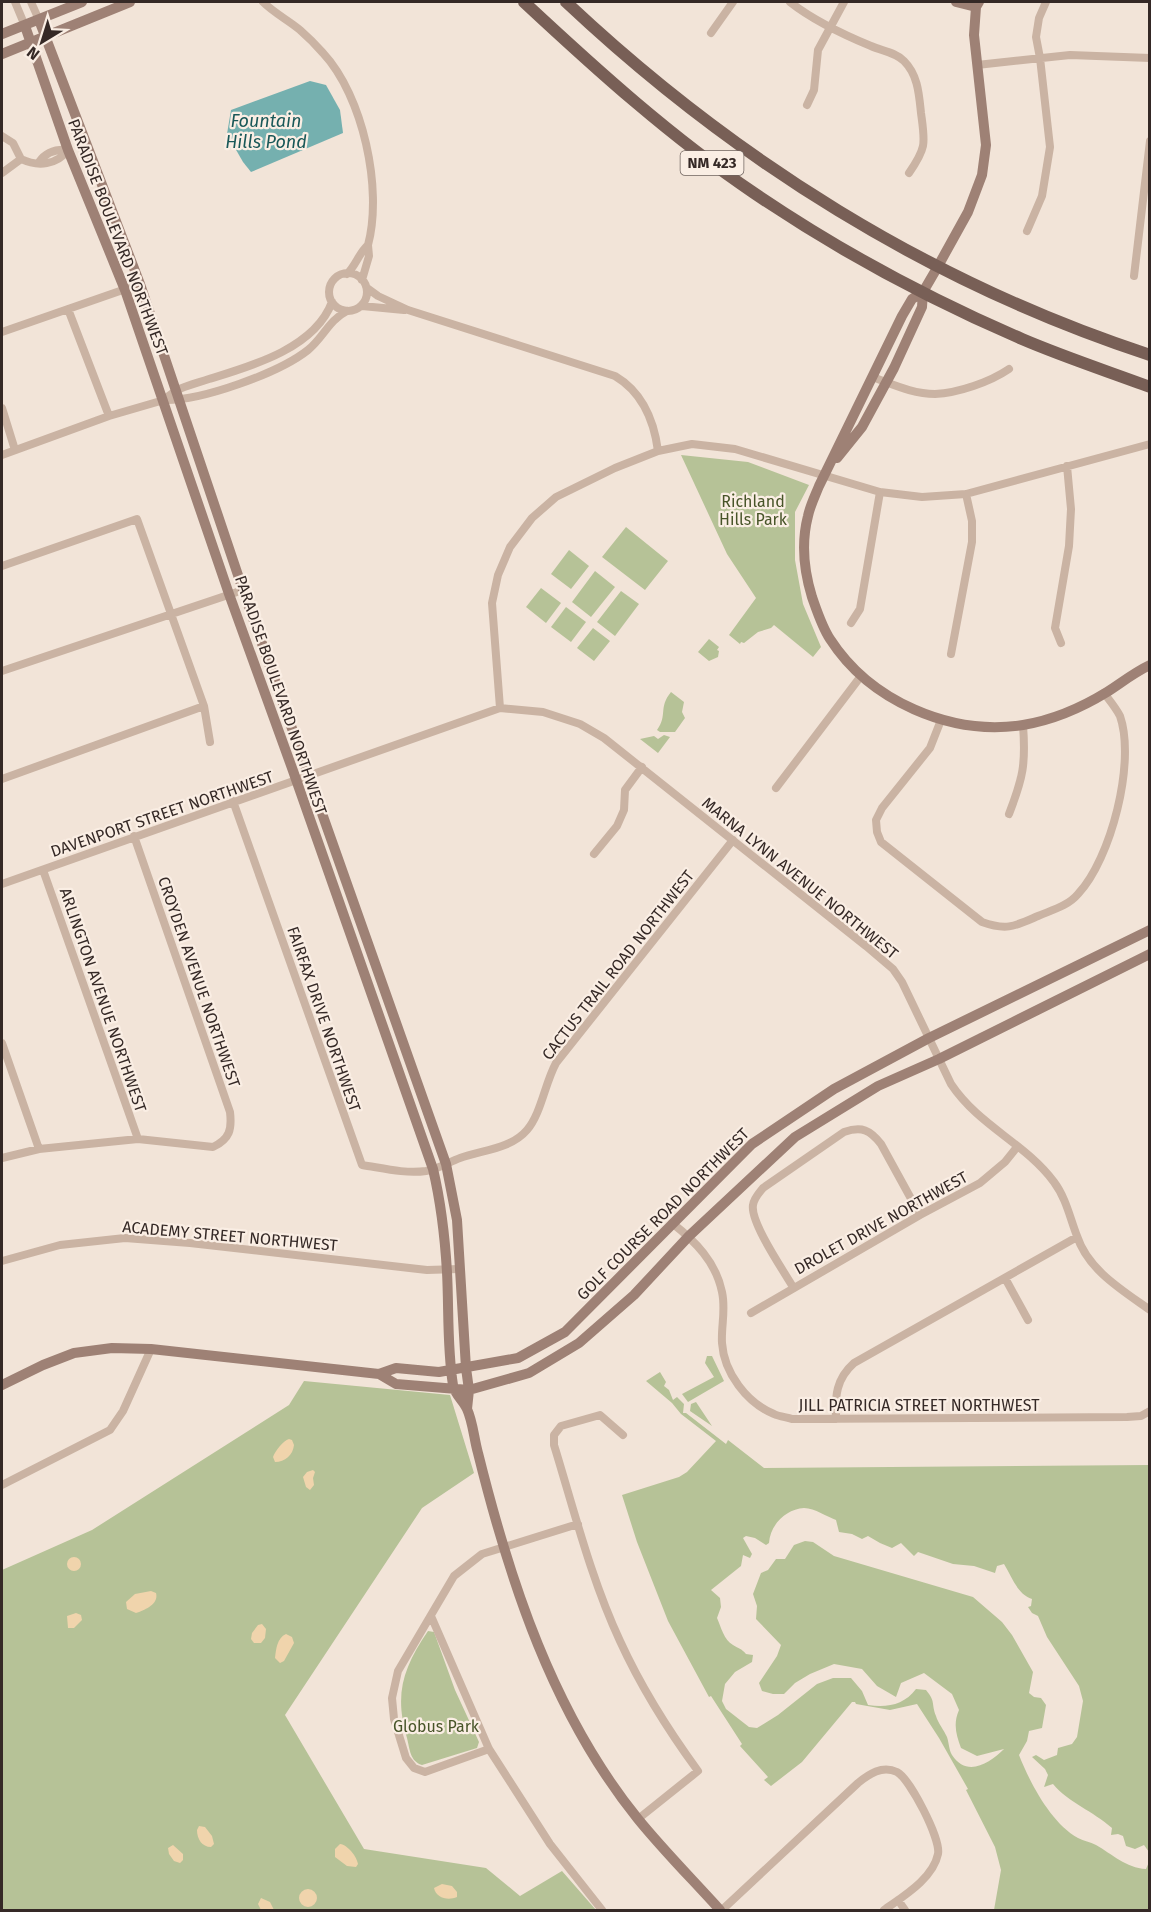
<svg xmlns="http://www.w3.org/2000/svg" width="1151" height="1912" viewBox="0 0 1151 1912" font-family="'Fira Sans',sans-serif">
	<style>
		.green { fill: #b6c297 }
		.sand { fill: #f0d4ac }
		.water { fill: #75b0af }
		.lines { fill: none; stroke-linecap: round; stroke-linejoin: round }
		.street { stroke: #cab3a3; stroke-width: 8 }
		.secondary { stroke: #9e8175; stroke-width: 10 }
		.primary { stroke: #785f56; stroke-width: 12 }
		.labels { text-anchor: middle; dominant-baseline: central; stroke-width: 4.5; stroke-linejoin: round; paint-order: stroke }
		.shield { fill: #faeee4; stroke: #70645f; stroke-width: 1.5 }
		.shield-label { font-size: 15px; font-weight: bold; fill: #352926 }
		.street-label { font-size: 16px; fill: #352926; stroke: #faeee4 }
		.park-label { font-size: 16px; fill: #475428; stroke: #faeee4 }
		.water-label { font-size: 18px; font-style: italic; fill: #195858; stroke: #faeee4 }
	</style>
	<rect width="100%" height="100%" fill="#f2e4d8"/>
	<path class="green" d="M681,455L748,462L809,485L795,512V560L803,604L821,647L813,657L774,625L771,628L758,632L744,643L741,642L740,644L729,635L756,598L727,554Z
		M626,527L668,561L645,590L602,557Z
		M569,550L589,566L571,589L551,574Z
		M595,571L615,587L591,617L572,602Z
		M541,588L561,603L546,623L526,607Z
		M621,591L639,604L615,636L597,622Z
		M566,607L586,622L571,642L551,627Z
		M593,628L610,641L594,661L577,648Z
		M709,639L719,647L717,650L719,651L718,657L709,661L698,652Z
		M671,692L684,702L682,712L685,718L675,732H660L657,730C668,715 658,708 671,692Z
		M664,735L670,737L658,753L640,739L654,736L658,739Z
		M707,1356H712L724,1381L688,1402L682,1394L714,1377L705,1363Z
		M660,1372L666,1382L664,1386L669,1390L673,1400L677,1397L684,1404L683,1413H686L726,1444L728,1440L764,1468L1149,1465V1852L1144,1845L1135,1849L1126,1846L1123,1836L1118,1834L1111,1835L1112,1828C1093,1811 1069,1803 1053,1784L1044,1787L1048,1775L1045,1769L1032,1757L1036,1755L1044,1760L1057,1755L1058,1748L1072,1744L1077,1737L1083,1701L1079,1686L1047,1637L1038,1616L1032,1613L1028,1607L1031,1606L1032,1599C1017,1594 1012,1577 1004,1564L997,1566L995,1573L974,1566L953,1564L918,1552L914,1556L901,1543L892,1548L880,1543L868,1536L862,1539L852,1534L839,1532L836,1520C827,1517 815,1508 804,1508C786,1509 770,1525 769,1543L766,1545L755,1538L746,1536L743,1538L752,1554L750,1558L743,1555L741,1566L711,1590L720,1598L721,1607L717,1618C721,1627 724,1640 733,1645C739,1649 741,1648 746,1654L753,1655L752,1662L735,1672L725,1684L722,1701L726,1709L749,1727L757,1728L778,1715L817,1684L833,1678H851L862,1691L868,1705C887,1708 904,1705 916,1689L926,1690C936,1702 931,1703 936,1716C938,1723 944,1730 947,1737C949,1743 949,1750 952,1755C967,1778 990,1763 1004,1749L977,1756L961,1748C956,1734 953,1724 959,1710L952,1694L924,1673L901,1683L896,1697L877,1686L862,1669L834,1664L810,1674L795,1683L784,1694H773L762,1691L759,1683L777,1656L781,1645L756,1619L757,1606L753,1594L761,1573L768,1570L776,1559H785L794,1545L805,1541L813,1542L834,1556L973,1597L1002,1622L1012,1635L1033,1672L1029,1693L1034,1697L1041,1698L1046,1705L1042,1728L1029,1731L1027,1741L1019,1755C1030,1783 1051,1823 1078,1838C1084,1841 1090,1842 1096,1845C1112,1854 1126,1868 1146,1869L1149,1862V1910H994L1001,1870L995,1847L966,1790L968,1789L939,1738L917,1704L890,1710L856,1704L855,1702H852L802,1762L771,1786L764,1780L768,1777L740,1746L742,1744L711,1696L709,1697L668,1621L637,1542L622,1495L679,1477L687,1472L716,1441L681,1414L672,1403L646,1381Z
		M304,1381L450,1395L474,1473L422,1508L285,1715L364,1849L486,1868L520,1896L562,1871L596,1910H2V1570L92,1530L289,1405Z
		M696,1402L712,1426L690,1411L691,1404Z
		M428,1631L434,1632L455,1690L479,1742L477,1748L422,1765C410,1761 410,1750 407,1738C394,1694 403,1668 428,1631Z"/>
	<path class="sand" d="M289,1439L292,1440L294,1445C293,1455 285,1462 275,1462L273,1457C275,1451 283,1441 289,1439Z
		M313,1470L315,1472L313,1478L314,1485L310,1490L306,1487L303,1477L307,1472Z
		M67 1564a7 7 0 1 1 14 0a7 7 0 1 1-14 0Z
		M151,1591L156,1593C159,1604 145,1610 136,1613L127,1609L126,1602L135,1594Z
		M76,1613L81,1615L82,1620L74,1628H68L67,1616Z
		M262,1624L266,1629L265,1638L261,1643H254L251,1639L252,1633L258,1625Z
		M286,1634L292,1637L294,1643L284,1661L280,1663L275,1658C276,1649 277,1638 286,1634Z
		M199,1826L205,1827L212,1836L214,1844L211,1847C202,1847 197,1839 197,1830Z
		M340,1844C348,1845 357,1857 358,1864L356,1867L347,1866L335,1857V1849Z
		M173,1845L183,1854V1860L180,1863L174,1861L169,1854L168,1848Z
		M442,1884L452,1886L457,1892V1897C448,1901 436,1898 434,1888Z
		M299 1898a9 9 0 1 1 18 0a9 9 0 1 1-18 0Z
		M261,1898L270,1902L274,1910H261L258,1904Z"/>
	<path class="water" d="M310,81L326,85L340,110L343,133L251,172L243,162L227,134L231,110Z"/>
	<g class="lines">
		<path class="street" d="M15,2L25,26
			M31,2L39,20
			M263,2C274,13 288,20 300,30C308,37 316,45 323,53C363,96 383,189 368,245
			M790,2C814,21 842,34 871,46C882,51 895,52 904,61C918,75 919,94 921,113C925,143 927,147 909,173
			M711,33L733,2
			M977,65L1070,55L1150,58
			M807,105L814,90L818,50L844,2
			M2,136L13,143L21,159
			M39,162C46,152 57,149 68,150
			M2,173L21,159C38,167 57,165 68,150
			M1027,231L1042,196L1050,147L1040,58L1036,37L1039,18L1046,2
			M329 292a19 19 0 1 1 38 0a19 19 0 1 1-38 0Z
			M347,274C356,265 359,253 368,245L369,256L362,280
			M1134,276L1150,141
			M367,288L378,296L408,310L615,376C642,392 654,420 658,451
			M332,302C315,348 252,366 209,379C191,385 179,386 164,400C201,401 279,373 308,350C323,338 329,320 347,311
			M362,306L404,310
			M68,309L109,416
			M2,332L140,284
			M872,377C892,384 913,394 935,394C958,393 990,382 1009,369
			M2,408L15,450
			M2,455L109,416L164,400
			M2,566L137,519L204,706L210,742
			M851,623L860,609L880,492
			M1061,643L1055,628L1069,546L1071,509L1067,466
			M951,654L972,542V521L966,494
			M2,671L243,590
			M500,708L492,603L498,575L510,547L532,518L556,497L615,468L658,451L692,444L735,449L880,492L922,497L966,494L1150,444
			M941,720L930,748L882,808L876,820L877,832L881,842L982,922C1007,931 1015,926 1038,916C1052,910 1068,906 1078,894C1111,859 1136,762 1120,716C1116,708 1110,701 1104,693
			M2,779L204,706
			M776,788L861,676
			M233,801L362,1165C382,1168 405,1174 426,1171C438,1169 449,1162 460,1158C482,1150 511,1149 527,1130C541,1114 545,1083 556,1063L733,840
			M1009,814C1023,778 1026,764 1023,725
			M594,854L617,826L624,810L625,790L642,767
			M43,870L138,1139
			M2,884L500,708L543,712L580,724L604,738L866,946L893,969L902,982L951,1084C979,1126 1025,1143 1054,1182C1066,1198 1070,1218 1077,1236C1088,1270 1122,1290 1150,1310
			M2,1043L39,1149
			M2,1158L39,1149L138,1139L213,1147C230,1139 232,1129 230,1112L134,836
			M672,1223C695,1241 716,1262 722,1292C726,1310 721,1326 722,1343C724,1373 747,1403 774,1414C780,1417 787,1417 792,1419L1127,1417L1141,1416L1150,1411
			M2,1261L60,1245L125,1238L190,1243L427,1270L459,1269
			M1005,1278L1028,1320
			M793,1287C783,1270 750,1222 753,1205C754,1198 759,1193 763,1188L844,1132C862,1126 870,1130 881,1144L920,1215
			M751,1313L920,1215L980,1183L1005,1162L1017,1147
			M836,1419C835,1396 836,1379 854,1363L1077,1237
			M623,1435L600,1415L561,1426L554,1435V1445C574,1510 591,1579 620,1641C641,1687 668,1730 698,1771L638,1819
			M2,1485L110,1430L123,1411L151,1349
			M431,1616L489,1749L550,1844L602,1910
			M489,1749L425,1772L414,1768L406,1758L394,1719L392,1698L398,1671L454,1576L482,1554L578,1524
			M898,1900L905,1910
			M722,1910L858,1783C869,1774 882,1765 897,1772C910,1779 941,1839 938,1854C933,1879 902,1897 884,1910"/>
		<path class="secondary" d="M956,2L976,7
			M979,2L976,7L974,35L986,145L982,175L968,212L937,268L923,292L912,299L902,316L819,486C815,496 810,506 808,516C801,543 804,571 812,597C817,611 822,627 830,639C870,701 950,736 1023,725C1053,720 1081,708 1107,692C1121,683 1135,672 1150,665
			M39,20L140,284L243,590L446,1164L457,1220L466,1368L469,1390L467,1409
			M25,26L68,150L125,290L229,594L292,768L433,1169C441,1203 445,1238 447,1272C449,1310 447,1348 453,1385C455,1395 463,1400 467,1409C473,1422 474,1439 478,1453C510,1582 553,1714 638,1819C664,1851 693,1880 720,1910
			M2,34L82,2
			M2,54L130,2
			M837,458L862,427L894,368L922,307L923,292
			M379,1374L396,1368L439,1372L518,1358L565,1332L752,1144L834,1089L929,1038L1150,930
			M2,1385L43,1365L74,1353L112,1348L151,1349L379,1374L396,1384L469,1390L529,1373L579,1343L634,1295L689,1236L795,1137L878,1086L939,1059L1150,954"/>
		<path class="primary" d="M524,2C597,70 671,137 754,193C838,250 929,299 1022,339C1064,357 1107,371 1150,387
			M566,2C734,160 930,283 1150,355"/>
	</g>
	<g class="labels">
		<rect class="shield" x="680.5" y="151" width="63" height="24" rx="4.5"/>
		<g class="shield-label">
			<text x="712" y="163">NM 423</text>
		</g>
		<g class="street-label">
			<text transform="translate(118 237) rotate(69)">PARADISE BOULEVARD NORTHWEST</text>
			<text transform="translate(281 695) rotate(71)">PARADISE BOULEVARD NORTHWEST</text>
			<text transform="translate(162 814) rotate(-19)">DAVENPORT STREET NORTHWEST</text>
			<text transform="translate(800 878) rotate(39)">MARNA LYNN AVENUE NORTHWEST</text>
			<text transform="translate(618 965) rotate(-52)">CACTUS TRAIL ROAD NORTHWEST</text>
			<text transform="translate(199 982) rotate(71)">CROYDEN AVENUE NORTHWEST</text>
			<text transform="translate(103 1000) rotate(71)">ARLINGTON AVENUE NORTHWEST</text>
			<text transform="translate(324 1019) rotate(71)">FAIRFAX DRIVE NORTHWEST</text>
			<text transform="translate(663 1214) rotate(-45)">GOLF COURSE ROAD NORTHWEST</text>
			<text transform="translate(881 1223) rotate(-29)">DROLET DRIVE NORTHWEST</text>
			<text transform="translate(230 1236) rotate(5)">ACADEMY STREET NORTHWEST</text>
			<text x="919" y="1405">JILL PATRICIA STREET NORTHWEST</text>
		</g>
		<g class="park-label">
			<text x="753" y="501">Richland<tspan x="753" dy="18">Hills Park</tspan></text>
			<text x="436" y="1726">Globus Park</text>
		</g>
		<g class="water-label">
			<text x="266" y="121">Fountain<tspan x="266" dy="21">Hills Pond</tspan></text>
		</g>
	</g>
	<rect width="1151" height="1912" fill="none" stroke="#352926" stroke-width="6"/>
	<g transform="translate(42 42) rotate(218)" stroke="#faeee4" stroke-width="4.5" paint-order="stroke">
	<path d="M0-4.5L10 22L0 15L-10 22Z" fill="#352926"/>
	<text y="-9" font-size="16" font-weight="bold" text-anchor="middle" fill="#352926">N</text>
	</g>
</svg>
